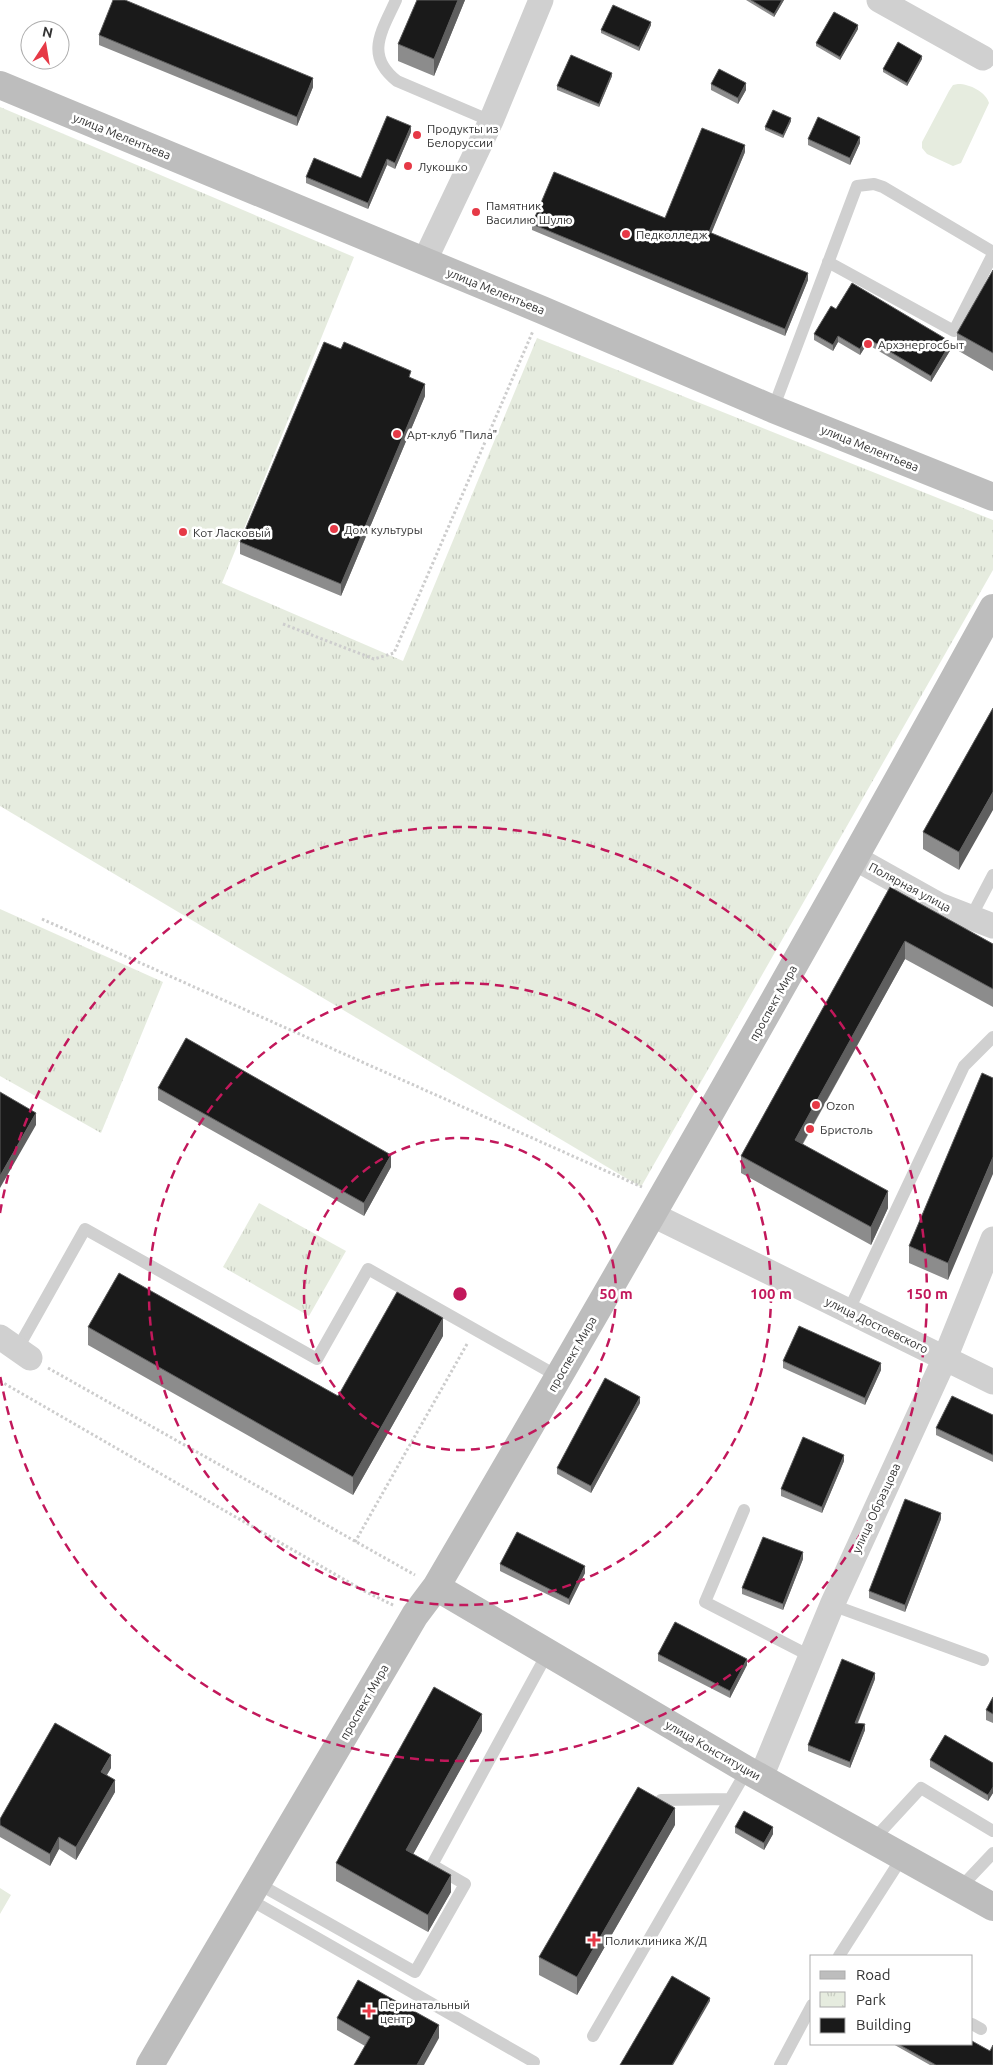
<svg xmlns="http://www.w3.org/2000/svg" width="993" height="2065" viewBox="0 0 993 2065" font-family="Ubuntu,sans-serif">
	<style>
		.grass { fill: #e6ecdf }
		.park { fill: url(#park-tufts) }
		.lines { fill: none; stroke-linecap: round; stroke-linejoin: round }
		.path { stroke: #cdcdcd; stroke-width: 3; stroke-dasharray: 2.5 2.5; stroke-linecap: butt }
		.lane { stroke: #d0d0d0; stroke-width: 12 }
		.street { stroke: #d0d0d0; stroke-width: 25 }
		.secondary { stroke: #bdbdbd; stroke-width: 28 }
		.wall { fill: #8c8c8c }
		.shaded-wall { fill: #5f5f5f }
		.building { fill: #1a1a1a; stroke: #5f5f5f }
		.ring { fill: none; stroke: #c2185b; stroke-width: 2.5; stroke-dasharray: 9 6 }
		.poi-dot { fill: #e63946; stroke: #fff; stroke-width: 2 }
		.labels { text-anchor: middle; dominant-baseline: central; stroke-width: 5; stroke-linejoin: round; paint-order: stroke }
		.poi-label { font-size: 12px; fill: #333; stroke: #fff; text-anchor: start }
		.street-label { font-size: 12px; fill: #333; stroke: #fff }
		.centre { fill: #c2185b; stroke: #fff; stroke-width: 2.5 }
		.ring-label { font-size: 15px; text-anchor: middle; font-weight: bold; fill: #c2185b; stroke: #fff; stroke-width: 5; stroke-linejoin: round; paint-order: stroke }
	</style>
	<defs>
		<pattern id="park-tufts" width="24" height="20" patternUnits="userSpaceOnUse" patternTransform="scale(1.25)"><rect width="24" height="20" fill="#e6ecdf"/><path d="M3 7l-1-3M5 7V3M7 7l1-3M15 17l-1-3M17 17v-4M19 17l1-3" fill="none" stroke="#c6cbc0"/></pattern>
	</defs>
	<rect width="100%" height="100%" fill="#fff"/>
	<path class="grass" d="M958,84C970,84 986,92 989,103L961,163L953,166L927,154L922,148V142L949,91L953,85Z
		M0,1888L11,1895L0,1914Z"/>
	<path class="park" d="M0,107L354,257L222,583L403,661L537,338L993,520V570L641,1187L0,806Z
		M0,909L163,982L101,1133L0,1076Z
		M259,1203L346,1251L309,1316L223,1267Z"/>
	<g class="lines">
		<path class="path" d="M283,624L374,659L394,653L533,331
			M42,919L642,1187
			M48,1368L415,1575
			M0,1381L364,1591L395,1606
			M355,1542L467,1344"/>
		<path class="lane" d="M396,0C382,31 364,55 397,81L491,121
			M828,262L954,331L993,254
			M773,409L857,186L874,184L883,187L993,252
			M971,917L993,875
			M848,1312L964,1066L993,1037
			M18,1348L85,1229L317,1359L368,1269L559,1377
			M744,1510L705,1602L812,1657
			M832,1605L983,1660
			M661,1800L730,1799
			M873,1840L921,1788L993,1831
			M257,1883L415,1972L465,1884L432,1865L547,1654
			M960,1888L993,1853
			M249,1899L534,2062L532,2065
			M839,1956L903,1856
			M972,2024L981,2029
			M593,2036L747,1770
			M780,2065L812,2005"/>
		<path class="street" d="M879,0L983,58
			M424,262L491,121L541,0
			M855,858L939,905L993,926
			M653,1215L993,1382
			M0,1337L30,1358
			M761,1777L832,1605L945,1358L993,1239"/>
		<path class="secondary" d="M0,85L542,310L773,409L993,497
			M436,1587L747,1770L993,1907
			M150,2065L415,1615L436,1587C626,1263 812,937 993,608"/>
	</g>
	<path class="wall" d="M417,0H465L434,76L398,61V44Z
		M746,0H784L774,17Z
		M651,25L639,51L601,33V30Z
		M858,29L840,60L816,46V43Z
		M99,35L313,87L297,126L99,45Z
		M922,59L907,86L883,72V69Z
		M612,76L599,107L557,90V86Z
		M711,84L746,90L738,104L711,90Z
		M791,121L783,138L765,130V127Z
		M411,132L395,169L387,165L368,209L306,183V177L361,178Z
		M808,139L860,143L850,165L808,145Z
		M745,152L711,233L808,280L785,336L532,230V224L665,218Z
		M993,270V371L957,350V333Z
		M836,309L951,349L931,382L867,344L860,355L838,342L833,351L814,340V334Z
		M341,349L411,378L425,396L341,596L240,554V542Z
		M993,708L959,870L923,849V832Z
		M890,887L993,944V1007L905,959L803,1144L888,1208L871,1245L741,1173V1156Z
		M993,1078L948,1280L909,1263V1246Z
		M158,1088L391,1167L364,1216L158,1100Z
		M88,1327L338,1396L443,1336L353,1495L88,1345Z
		M783,1361L881,1370L865,1405L783,1368Z
		M640,1403L591,1493L557,1474V1468Z
		M993,1415V1462L936,1435V1428Z
		M844,1461L822,1513L781,1496V1489Z
		M941,1519L905,1612L869,1598V1591Z
		M803,1559L783,1610L742,1594V1588Z
		M500,1564L585,1573L569,1605L500,1571Z
		M658,1654L747,1665L730,1698L658,1661Z
		M875,1679L858,1723L865,1730L850,1768L808,1751V1745Z
		M993,1697V1723L986,1720V1710Z
		M482,1731L413,1854L451,1892L428,1932L336,1881V1863Z
		M930,1760L993,1763V1793L988,1801L930,1767Z
		M111,1768L107,1775L115,1792L76,1860L59,1849L50,1866L0,1837V1819Z
		M675,1825L577,1995L539,1975V1957Z
		M735,1827L773,1834L764,1850L735,1833Z
		M337,2018L439,2038L365,2046L337,2030Z
		M893,2044H972L990,2051L993,2065H930Z"/>
	<path class="shaded-wall" d="M458,0H465L434,76V59Z
		M782,0H784L774,17V14Z
		M651,22V25L639,51V47Z
		M858,25V29L840,60V57Z
		M922,56V59L907,86V83Z
		M612,73V76L599,107V104Z
		M313,78V87L297,126V117Z
		M746,83V90L738,104V98Z
		M791,118V121L783,138V135Z
		M411,126V132L395,169V163Z
		M860,137V143L850,165V158Z
		M745,145V152L709,239V232Z
		M387,159V165L368,209V203Z
		M808,273V280L785,336V329Z
		M838,336V342L833,351V345Z
		M867,338V344L860,355V349Z
		M951,342V349L931,382V376Z
		M425,384V396L341,596V584Z
		M993,792V810L959,870V852Z
		M905,941V959L795,1157V1140Z
		M36,1113V1125L0,1188V1176Z
		M391,1155V1167L364,1216V1203Z
		M993,1157V1174L948,1280V1263Z
		M888,1191V1208L871,1245V1227Z
		M443,1318V1336L353,1495V1477Z
		M881,1363V1370L865,1405V1398Z
		M640,1397V1403L591,1493V1486Z
		M844,1455V1461L822,1513V1507Z
		M941,1513V1519L905,1612V1605Z
		M803,1552V1559L783,1610V1604Z
		M585,1566V1573L569,1605V1599Z
		M747,1659V1665L730,1698V1691Z
		M875,1673V1679L855,1729V1723Z
		M482,1714V1731L406,1867V1850Z
		M865,1724V1730L850,1768V1762Z
		M111,1755V1768L101,1784V1772Z
		M115,1780V1792L76,1860V1847Z
		M993,1787V1793L988,1801V1795Z
		M675,1808V1825L577,1995V1977Z
		M773,1827V1834L764,1850V1843Z
		M59,1837V1849L50,1866V1854Z
		M451,1875V1892L428,1932V1915Z
		M710,1998V2001L673,2065H672Z
		M439,2025V2038L424,2065H417Z"/>
	<path class="building" d="M113,0H125L313,78L297,117L99,35Z
		M417,0H458L434,59L398,44Z
		M751,0H782L774,14Z
		M613,5L651,22L639,47L601,30Z
		M834,12L858,25L840,57L816,43Z
		M898,42L922,56L907,83L883,69Z
		M571,55L612,73L599,104L557,86Z
		M719,69L746,83L738,98L711,84Z
		M773,110L791,118L783,135L765,127Z
		M387,116L411,126L395,163L387,159L368,203L306,177L314,158L361,178Z
		M818,117L860,137L850,158L808,139Z
		M702,128L745,145L709,232L808,273L785,329L532,224L554,172L665,218Z
		M993,270V353L957,333Z
		M852,283L951,342L931,376L867,338L860,349L838,336L833,345L814,334L831,306L836,309Z
		M324,342L341,349L344,342L411,371L409,377L425,384L341,584L240,542Z
		M993,708V792L959,852L923,832Z
		M890,887L993,944V989L905,941L795,1140L888,1191L871,1227L741,1156Z
		M186,1038L391,1155L364,1203L158,1088Z
		M982,1073L993,1078V1157L948,1263L909,1246Z
		M0,1092L36,1113L0,1176Z
		M119,1273L338,1396L397,1292L443,1318L353,1477L88,1327Z
		M799,1326L881,1363L865,1398L783,1361Z
		M605,1378L640,1397L591,1486L557,1468Z
		M952,1396L993,1415V1455L936,1428Z
		M803,1437L844,1455L822,1507L781,1489Z
		M905,1499L941,1513L905,1605L869,1591Z
		M517,1532L585,1566L569,1599L500,1564Z
		M763,1537L803,1552L783,1604L742,1588Z
		M675,1622L747,1659L730,1691L658,1654Z
		M842,1659L875,1673L855,1723L865,1724L850,1762L808,1745Z
		M434,1687L482,1714L406,1850L451,1875L428,1915L336,1863Z
		M993,1697V1714L986,1710Z
		M55,1723L111,1755L101,1772L115,1780L76,1847L59,1837L50,1854L0,1825V1819Z
		M945,1735L993,1763V1787L988,1795L930,1760Z
		M638,1787L675,1808L577,1977L539,1957Z
		M744,1811L773,1827L764,1843L735,1827Z
		M672,1976L710,1998L672,2065H620Z
		M358,1980L439,2025L417,2065H354L370,2037L337,2018Z
		M972,2041L990,2051L993,2045V2065H936L898,2044H972Z"/>
	<g class="ring">
		<circle cx="460" cy="1294" r="156"/>
		<circle cx="460" cy="1294" r="311"/>
		<path d="M0 1213A467 467 0 1 1 0 1375"/>
	</g>
	<g class="poi-dot">
		<circle cx="417" cy="135" r="5"/>
		<circle cx="408" cy="166" r="5"/>
		<circle cx="476" cy="212" r="5"/>
		<circle cx="626" cy="234" r="5"/>
		<circle cx="868" cy="344" r="5"/>
		<circle cx="397" cy="434" r="5"/>
		<circle cx="334" cy="529" r="5"/>
		<circle cx="183" cy="532" r="5"/>
		<circle cx="816" cy="1105" r="5"/>
		<circle cx="810" cy="1129" r="5"/>
		<path d="M591.5 1932.5h5v5h5v5h-5v5h-5v-5h-5v-5h5z"/>
		<path d="M366.5 2003.5h5v5h5v5h-5v5h-5v-5h-5v-5h5z"/>
	</g>
	<g class="labels">
		<g class="poi-label">
			<text x="427" y="128">Продукты из<tspan x="427" dy="14">Белоруссии</tspan></text>
			<text x="418" y="166">Лукошко</text>
			<text x="486" y="205">Памятник<tspan x="486" dy="14">Василию Шулю</tspan></text>
			<text x="636" y="234">Педколледж</text>
			<text x="878" y="344">Архэнергосбыт</text>
			<text x="407" y="434">Арт-клуб "Пила"</text>
			<text x="344" y="529">Дом культуры</text>
			<text x="193" y="532">Кот Ласковый</text>
			<text x="826" y="1105">Ozon</text>
			<text x="820" y="1129">Бристоль</text>
			<text x="605" y="1940">Поликлиника Ж/Д</text>
			<text x="380" y="2004">Перинатальный<tspan x="380" dy="14">центр</tspan></text>
		</g>
		<g class="street-label">
			<text transform="translate(122 136) rotate(22)">улица Мелентьева</text>
			<text transform="translate(496 291) rotate(22)">улица Мелентьева</text>
			<text transform="translate(870 448) rotate(22)">улица Мелентьева</text>
			<text transform="translate(910 887) rotate(28)">Полярная улица</text>
			<text transform="translate(773 1003) rotate(-61)">проспект Мира</text>
			<text transform="translate(877 1325) rotate(26)">улица Достоевского</text>
			<text transform="translate(572 1354) rotate(-60)">проспект Мира</text>
			<text transform="translate(876 1508) rotate(-65)">улица Образцова</text>
			<text transform="translate(364 1702) rotate(-60)">проспект Мира</text>
			<text transform="translate(713 1750) rotate(30)">улица Конституции</text>
		</g>
	</g>
	<circle cx="460" cy="1294" r="8" class="centre"/>
	<g class="ring-label">
		<text x="616" y="1299">50 m</text>
		<text x="771" y="1299">100 m</text>
		<text x="927" y="1299">150 m</text>
	</g>
	<rect x="810" y="1955" width="162" height="90" fill="#ffffff" stroke="#adadad"/>
	<rect x="820" y="1971" width="25" height="8" fill="#bdbdbd" stroke="#adadad"/>
	<text x="856" y="1980" font-size="15" fill="#333333">Road</text>
	<rect x="820" y="1992" width="25" height="15" fill="url(#park-tufts)" stroke="#adadad"/>
	<text x="856" y="2005" font-size="15" fill="#333333">Park</text>
	<rect x="820" y="2018" width="25" height="15" fill="#1a1a1a" stroke="#adadad"/>
	<text x="856" y="2030" font-size="15" fill="#333333">Building</text>
	<g transform="translate(45 45) rotate(12)"><circle r="24" fill="#ffffff" stroke="#adadad"/>
	<path d="M0-4L9 19L0 12L-9 19Z" fill="#e63946"/>
	<text y="-8" font-size="14" font-weight="bold" text-anchor="middle" fill="#333333">N</text>
	</g>
</svg>
